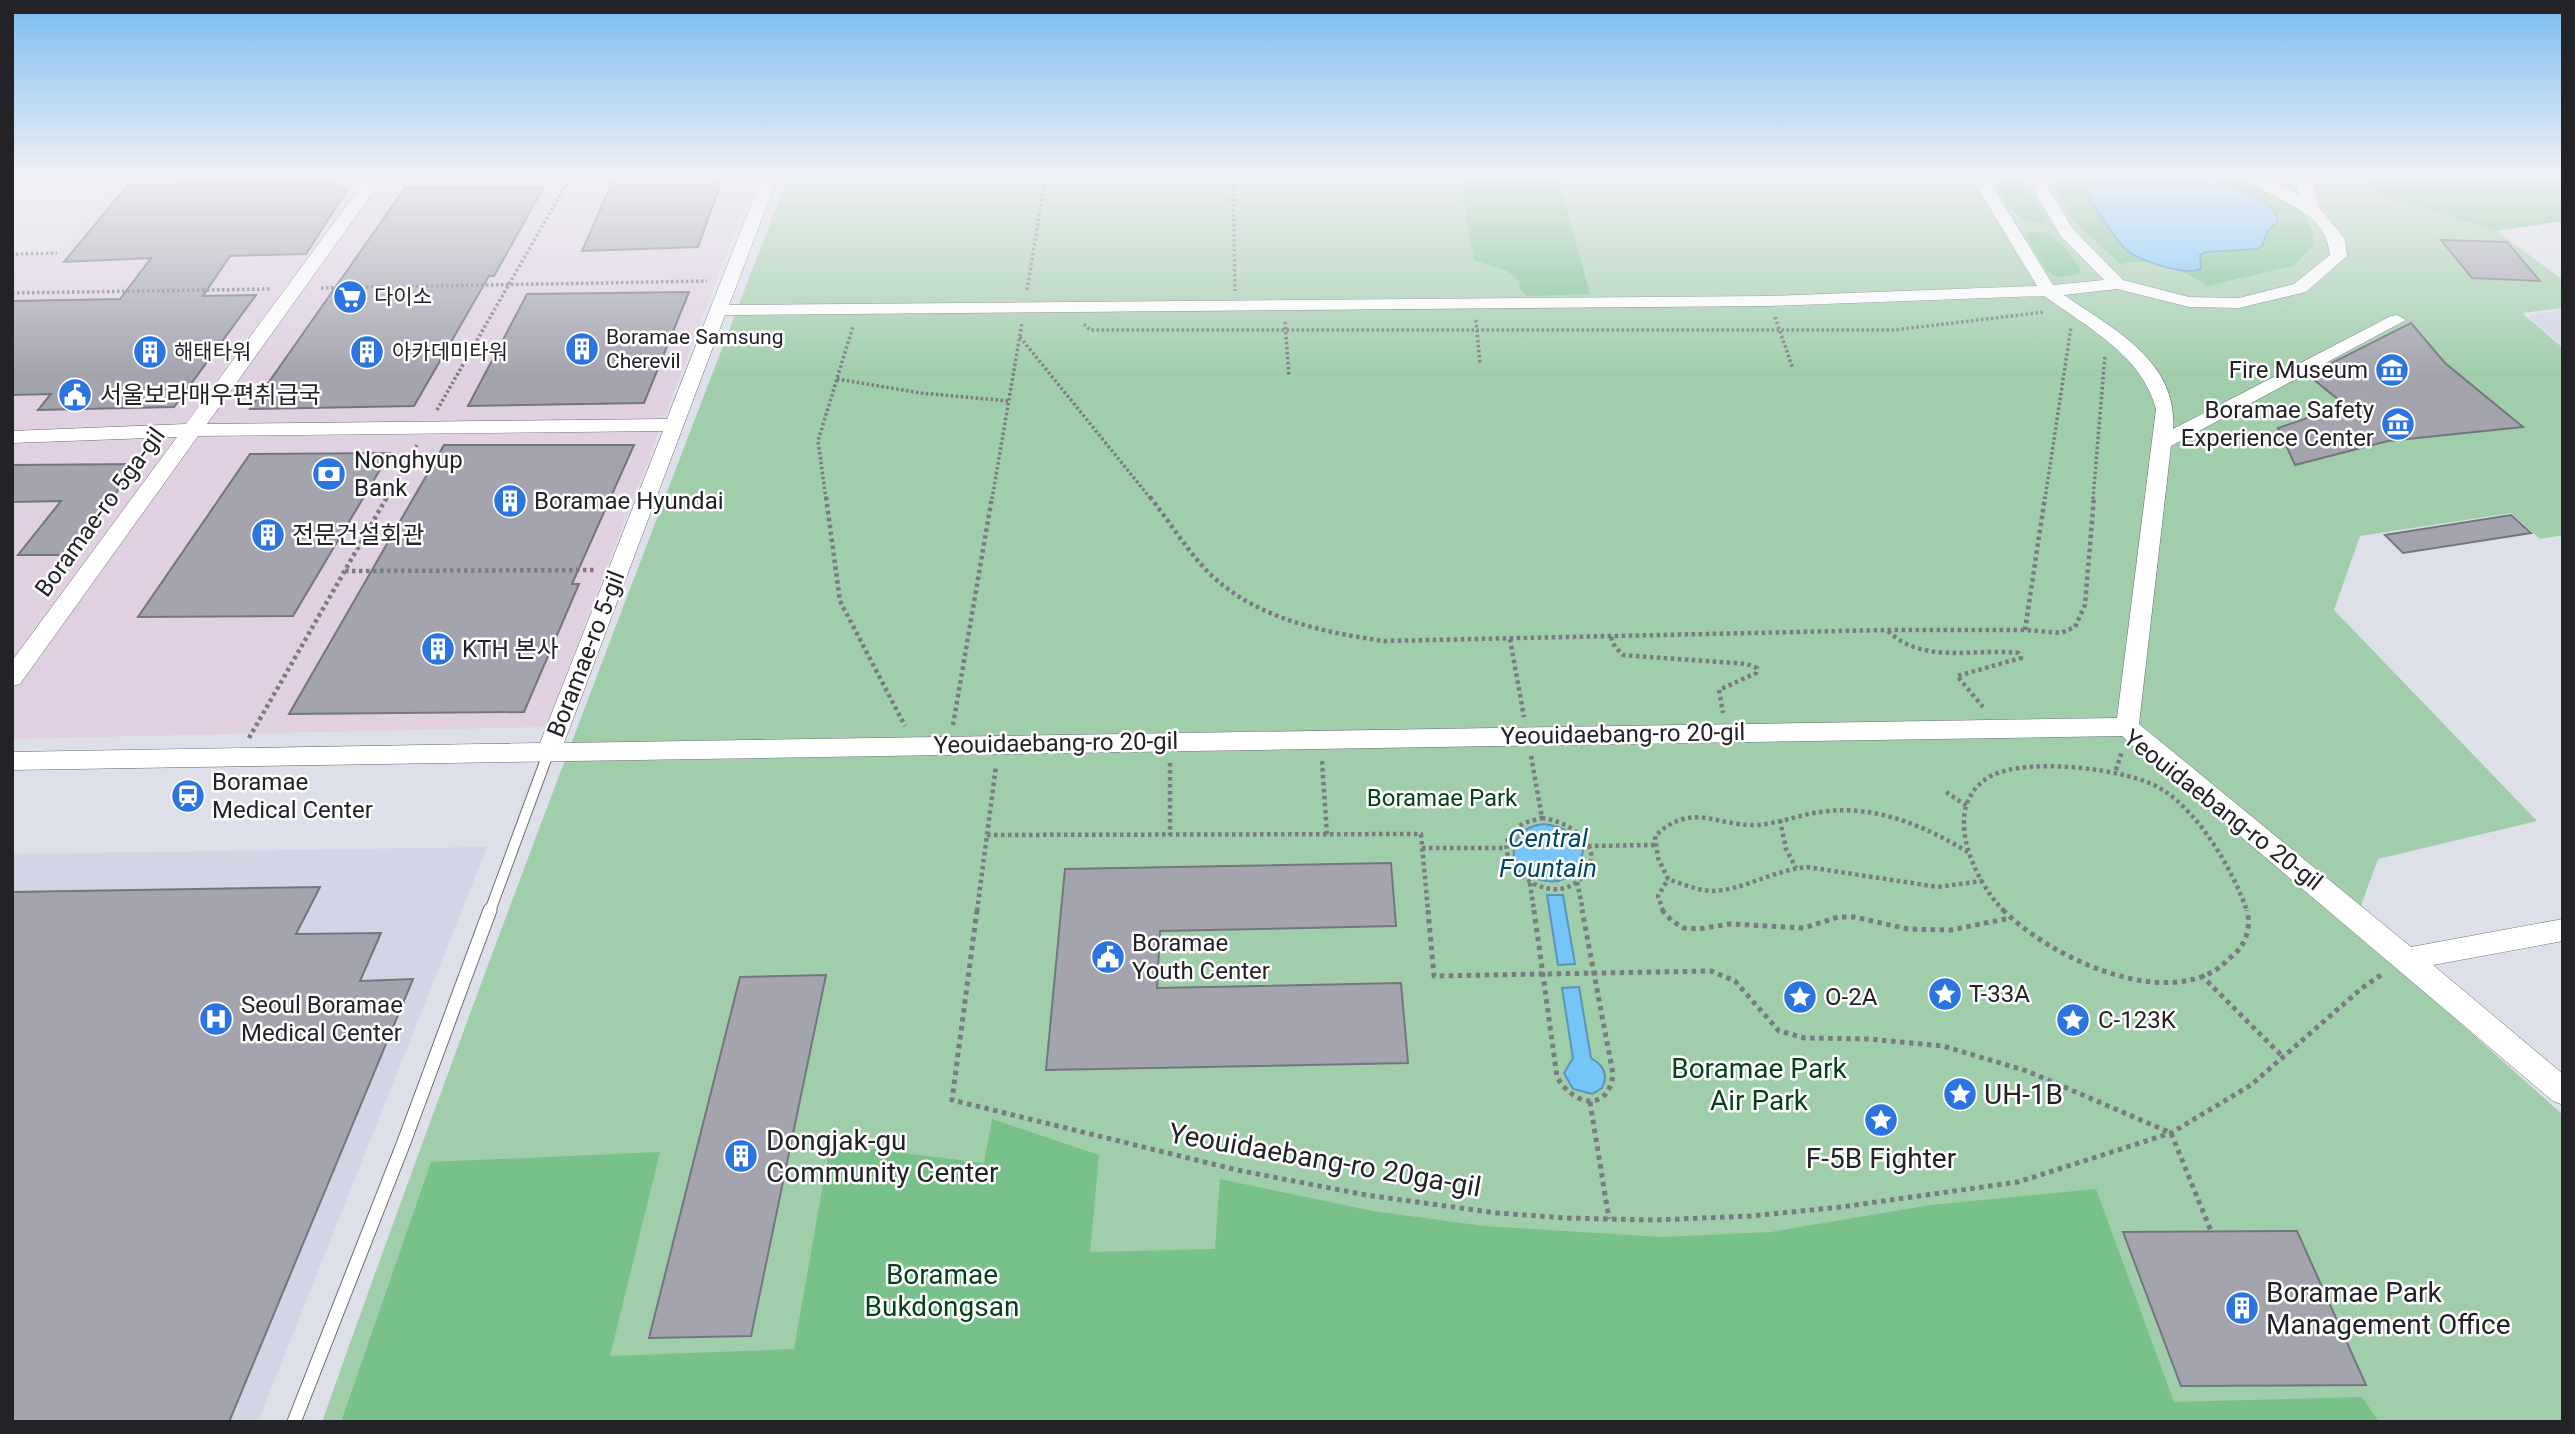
<svg xmlns="http://www.w3.org/2000/svg" width="2575" height="1434" viewBox="0 0 2575 1434" font-family="Roboto,'Noto Sans KR',sans-serif">
	<style>
		.commercial { fill: #e0d0e2 }
		.built { fill: #d1d5e6 }
		.green { fill: #a1ceaa }
		.forest { fill: #78c18a }
		.water { fill: #75c5f9; stroke: #5c94ba; stroke-width: 2 }
		.building { fill: #a3a4ae; stroke: #74767f; stroke-width: 2 }
		.lines { fill: none; stroke-linecap: round; stroke-linejoin: round }
		.lane-far1-casing { stroke: #6a6c74; stroke-width: 12 }
		.lane-casing { stroke: #6a6c74; stroke-width: 15 }
		.street-casing { stroke: #6a6c74; stroke-width: 1 }
		.path-far2 { stroke: #7b7c83; stroke-width: 3.5; stroke-dasharray: 2.5 2.5; stroke-linecap: butt }
		.path-far1 { stroke: #7b7c83; stroke-width: 4.5; stroke-dasharray: 3.5 3.5; stroke-linecap: butt }
		.path { stroke: #7b7c83; stroke-width: 5; stroke-dasharray: 4.5 4.5; stroke-linecap: butt }
		.lane-far1 { stroke: #fff; stroke-width: 10 }
		.lane { stroke: #fff; stroke-width: 13 }
		.street { fill: #fff; fill-rule: evenodd }
		.labels { text-anchor: middle; dominant-baseline: central; stroke-width: 5; stroke-linejoin: round; paint-order: stroke }
		.far-poi-label { font-size: 21px; fill: #232327; stroke: #fff; text-anchor: start }
		.poi-label { font-size: 24px; fill: #232327; stroke: #fff; text-anchor: start }
		.street-label { font-size: 24px; fill: #232327; stroke: #fff }
		.park-label { font-size: 24px; fill: #053f1b; stroke: #fff }
		.water-label { font-size: 26px; font-style: italic; fill: #014667; stroke: #fff }
		.near-park-label { font-size: 28px; fill: #053f1b; stroke: #fff }
		.near-poi-label { font-size: 28px; fill: #232327; stroke: #fff; text-anchor: start }
		.near-street-label { font-size: 28px; fill: #232327; stroke: #fff }
	</style>
	<rect width="100%" height="100%" fill="#dde0e9"/>
	<path class="commercial" d="M171,174H757L546,727L12,739V257L15,254L57,253L127,177Z"/>
	<path class="built" d="M2563,310V346L2527,315Z
		M487,847L258,1422H12V854Z"/>
	<path class="green" d="M789,174H2365L2371,192L2497,231L2563,280V308L2522,313L2563,348V535L2540,539L2511,513L2360,536L2334,610L2537,821L2378,859L2353,927L2563,1115V1422H322C470,1003 630,588 789,174Z"/>
	<path class="forest" d="M1459,174H1557L1590,294L1526,296L1520,289L1519,281L1507,271L1474,260Z
		M2047,174H2077L2124,247L2200,269V255L2205,252L2262,246C2267,232 2274,228 2278,217L2259,197L2199,174H2243L2269,188L2301,209L2313,232L2314,245L2293,266L2207,286C2193,273 2138,254 2121,265L2074,221Z
		M2365,174H2563V221L2497,231L2371,192Z
		M2008,179L2025,182L2046,220C2020,232 2007,201 1994,183Z
		M2030,232C2055,230 2066,250 2080,268L2079,275L2056,277L2046,270L2026,236Z
		M992,1119L1099,1155L1090,1252L1215,1249L1220,1179L1373,1211L1484,1226L1662,1237L1771,1232L1931,1205L2096,1189L2174,1402L2362,1397L2379,1422H341L431,1162L660,1152L610,1356L794,1349L830,1144L984,1163Z"/>
	<path class="water" d="M2077,174C2116,173 2158,169 2197,174C2218,176 2275,199 2278,221L2267,232L2262,246L2257,249L2205,252L2200,255L2201,269C2185,276 2136,260 2124,248C2113,236 2082,188 2077,174Z
		M1543,824C1563,826 1575,833 1583,851L1579,869C1558,890 1527,883 1514,857C1512,836 1524,827 1543,824Z
		M1547,895H1563L1575,964L1558,965Z
		M1579,987L1591,1058C1603,1065 1609,1075 1602,1088L1592,1094L1573,1089L1564,1073L1573,1058L1562,988Z"/>
	<path class="building" d="M724,174L698,247L582,251L615,176Z
		M327,179L347,190L306,254L230,256L203,296L256,295L174,407L38,410L51,394L12,395V301L120,299L151,258L64,262L127,186Z
		M544,187L494,276H489L414,406L250,409L405,188Z
		M2441,240L2507,242L2540,281L2472,278Z
		M689,292L644,403L468,406L527,294Z
		M2411,323L2445,363L2523,427L2388,441L2295,465L2278,428L2345,405L2308,375Z
		M444,445H634L572,584H579L524,712L289,714Z
		M390,453L293,616L138,617L250,454Z
		M138,464L69,555H18L61,501L12,502V465Z
		M2511,515L2531,533L2403,553L2385,535Z
		M1391,863L1396,926L1160,931L1157,988L1401,983L1408,1063L1046,1070L1065,869Z
		M320,887L296,934L381,933L360,981L413,979L229,1422H12V892Z
		M826,975L751,1336L649,1338L740,977Z
		M2297,1231L2366,1385L2181,1386L2123,1232Z"/>
	<g class="lines">
		<g class="lane-far1-casing">
			<path id="lane-far1" d="M490,911L549,751"/>
		</g>
		<g class="lane-casing">
			<path id="lane" d="M294,1422L404,1142L490,910"/>
		</g>
		<g class="street-casing">
			<path id="street" d="M370,174H386L207,424L667,419L763,174H779L729,305L1769,296L2037,286L1969,174H1985L2053,285L2104,280L2060,235L2024,174H2040L2073,229L2123,280L2189,297L2239,298L2294,284L2330,255C2325,204 2270,204 2243,174H2262L2300,195L2294,174H2310L2319,207L2345,239L2347,256L2306,292L2239,308L2189,307L2117,289L2064,295C2113,329 2178,361 2173,429L2391,316L2397,315L2406,320L2171,446L2139,724L2411,947L2563,919V941L2433,965L2563,1074V1105L2553,1101L2122,736L12,770V752L540,743L663,431L198,436L20,684L12,686V661L177,437L12,443V431L186,424ZM2044,296C2087,327 2142,355 2156,409L2117,718L564,743L725,315L1769,306Z"/>
		</g>
		<path class="path-far2" d="M105,174H110
			M1233,174L1235,291
			M12,257L15,254L57,253
			M321,288L707,281
			M1027,290L1046,174
			M12,293L270,289
			M1775,317L1793,369
			M1476,320L1480,364
			M1285,322L1289,377
			M1084,324L1090,330H1894L2045,312
			M1020,337L1151,499
			M837,379L921,393L1009,401
			M437,410L572,174
			M386,499L417,445
			M826,499L818,441L853,326
			M992,499L1022,323
			M2045,499L2071,327
			M2093,499L2105,355"/>
		<path class="path-far1" d="M826,497L840,601L905,726
			M1150,497C1170,522 1187,551 1210,574C1257,619 1322,632 1384,641L1888,630H2025L2061,633L2075,627L2085,605L2094,497
			M345,571L597,570
			M2025,630L2045,497
			M1888,631C1924,665 1973,648 2018,653L2021,658L1957,676L1983,707
			M1611,637L1615,647L1623,655L1747,664L1757,668L1756,673L1719,690L1723,713
			M1510,639L1524,717
			M953,725L992,497
			M249,738L387,497
			M1531,756L1542,818
			M1322,761L1327,835
			M1170,763V835
			M2116,770L2122,751
			M1946,792L1967,806
			M1542,818C1568,821 1608,845 1584,875C1550,918 1475,852 1521,825C1527,821 1536,820 1542,818Z
			M1780,820L1786,849L1796,868
			M987,835L1421,834L1428,911
			M1588,846L1655,845
			M1422,848H1505
			M1968,852C1923,825 1874,804 1820,812C1799,815 1777,824 1756,825C1714,826 1692,801 1655,836L1658,858L1668,879C1682,884 1696,890 1711,891C1742,891 1773,870 1807,867L1938,887L1982,881
			M1577,882L1583,911
			M1530,883L1534,911
			M977,911L996,766
			M1663,911L1658,896L1668,879
			M2004,911C1974,881 1938,805 1991,776C2026,757 2130,768 2163,790C2200,814 2233,870 2247,911"/>
		<path class="path" d="M977,910L952,1100L1237,1170L1366,1195L1497,1213L1566,1218L1654,1220L1751,1216L1841,1207L2018,1182L2171,1133L2251,1085L2362,988L2384,973
			M1428,910L1434,976L1711,971L1735,981L1779,1031L1805,1038L1869,1039L1943,1046L2027,1071L2171,1133L2211,1231
			M1534,910L1557,1077C1573,1105 1608,1114 1613,1074L1582,910
			M1662,910L1672,921L1684,928L1698,929L1730,924L1804,928L1838,917H1854L1908,929L1951,930L2010,918
			M2003,910C2048,955 2152,1006 2214,971C2220,968 2225,962 2231,957C2246,945 2251,929 2247,910
			M2201,975L2283,1057
			M1590,1102L1609,1219"/>
		<use href="#lane-far1" class="lane-far1"/>
		<use href="#lane" class="lane"/>
		<use href="#street" class="street"/>
	</g>
	<linearGradient id="sky" x2="0" y2="1"><stop stop-color="#7abbef"/><stop offset="0.47" stop-color="#f0f1f5"/><stop offset="1" stop-color="#f0f1f5" stop-opacity="0"/></linearGradient>
	<rect width="2575" height="374" fill="url(#sky)"/>
	<defs>
		<g id="supermarket-disc" transform="scale(1.75)"><circle r="9.5" fill="#2c75e1" stroke="#fff"/><path d="M-6-5.5h2.5l.6 2H6L4.5 2H-2.5L-4.4-4H-6ZM-1.5 3.2a1.3 1.3 0 1 0 .1 0ZM3 3.2a1.3 1.3 0 1 0 .1 0Z" fill="#fff"/></g>
		<g id="building-disc" transform="scale(1.75)"><circle r="9.5" fill="#2c75e1" stroke="#fff"/><path d="M-4-6H4V6H1V3H-1V6H-4ZM-2.5-4.3h1.7v1.8h-1.7ZM.8-4.3h1.7v1.8H.8ZM-2.5-1h1.7V.8h-1.7ZM.8-1h1.7V.8H.8Z" fill="#fff"/></g>
		<g id="museum-disc" transform="scale(1.75)"><circle r="9.5" fill="#2c75e1" stroke="#fff"/><path d="M0-6L6-3V-2H-6V-3ZM-5-1h2V3h-2ZM-1-1h2V3h-2ZM3-1h2V3H3ZM-6 4H6V6H-6Z" fill="#fff"/></g>
		<g id="civic-disc" transform="scale(1.75)"><circle r="9.5" fill="#2c75e1" stroke="#fff"/><path d="M-.6-6.5H3V-4.5H.6V-3L4-1V1h2V6H-6V1h2V-1L-.6-3ZM-1.2 2.5V6h2.4V2.5Z" fill="#fff"/></g>
		<g id="bank-disc" transform="scale(1.75)"><circle r="9.5" fill="#2c75e1" stroke="#fff"/><path d="M-6-4H6V4H-6ZM0-2.3a2.3 2.3 0 1 0 0 4.6a2.3 2.3 0 1 0 0-4.6Z" fill="#fff"/></g>
		<g id="station-disc" transform="scale(1.75)"><circle r="9.5" fill="#2c75e1" stroke="#fff"/><path d="M-3-6H3Q5-6 5-4V2Q5 4 3 4L4.5 6H3L1.5 4h-3L-3 6H-4.5L-3 4Q-5 4-5 2V-4Q-5-6-3-6ZM-3.5-4v3h7v-3ZM-3.5 1v1.5H-2V1ZM2 1v1.5H3.5V1Z" fill="#fff"/></g>
		<g id="sight-disc" transform="scale(1.75)"><circle r="9.5" fill="#2c75e1" stroke="#fff"/><path d="M0-6L1.8-2.2L6-1.7L2.9 1.2L3.7 5.4L0 3.3L-3.7 5.4L-2.9 1.2L-6-1.7L-1.8-2.2Z" fill="#fff"/></g>
		<g id="hospital-disc" transform="scale(1.75)"><circle r="9.5" fill="#2c75e1" stroke="#fff"/><path d="M-5-5h3v3.5h4V-5h3V5h-3V1.5h-4V5h-3Z" fill="#fff"/></g>
	</defs>
	<g fill-rule="evenodd">
		<use href="#supermarket-disc" x="350" y="297"/>
		<use href="#building-disc" x="582" y="349"/>
		<use href="#building-disc" x="150" y="352"/>
		<use href="#building-disc" x="367" y="352"/>
		<use href="#museum-disc" x="2392" y="370"/>
		<use href="#civic-disc" x="75" y="395"/>
		<use href="#museum-disc" x="2398" y="424"/>
		<use href="#bank-disc" x="329" y="474"/>
		<use href="#building-disc" x="510" y="501"/>
		<use href="#building-disc" x="268" y="535"/>
		<use href="#building-disc" x="438" y="649"/>
		<use href="#station-disc" x="188" y="796"/>
		<use href="#civic-disc" x="1108" y="957"/>
		<use href="#sight-disc" x="1945" y="994"/>
		<use href="#sight-disc" x="1800" y="997"/>
		<use href="#hospital-disc" x="216" y="1019"/>
		<use href="#sight-disc" x="2073" y="1020"/>
		<use href="#sight-disc" x="1960" y="1094"/>
		<use href="#sight-disc" x="1881" y="1120"/>
		<use href="#building-disc" x="741" y="1156"/>
		<use href="#building-disc" x="2242" y="1308"/>
	</g>
	<g class="labels">
		<g class="far-poi-label">
			<text x="374" y="297">다이소</text>
			<text x="606" y="337">Boramae Samsung<tspan x="606" dy="24">Cherevil</tspan></text>
			<text x="174" y="352">해태타워</text>
			<text x="392" y="352">아카데미타워</text>
		</g>
		<g class="poi-label">
			<text x="2368" y="370" text-anchor="end">Fire Museum</text>
			<text x="100" y="395">서울보라매우편취급국</text>
			<text x="2374" y="410" text-anchor="end">Boramae Safety<tspan x="2374" dy="28">Experience Center</tspan></text>
			<text x="354" y="460">Nonghyup<tspan x="354" dy="28">Bank</tspan></text>
			<text x="534" y="501">Boramae Hyundai</text>
			<text x="292" y="535">전문건설회관</text>
			<text x="462" y="649">KTH 본사</text>
			<text x="212" y="782">Boramae<tspan x="212" dy="28">Medical Center</tspan></text>
			<text x="1132" y="943">Boramae<tspan x="1132" dy="28">Youth Center</tspan></text>
			<text x="1969" y="994">T-33A</text>
			<text x="1825" y="997">O-2A</text>
			<text x="241" y="1005">Seoul Boramae<tspan x="241" dy="28">Medical Center</tspan></text>
			<text x="2098" y="1020">C-123K</text>
		</g>
		<g class="street-label">
			<text transform="translate(100 512) rotate(-54)">Boramae-ro 5ga-gil</text>
			<text transform="translate(586 654) rotate(-69)">Boramae-ro 5-gil</text>
			<text transform="translate(1623 734) rotate(-1)">Yeouidaebang-ro 20-gil</text>
			<text transform="translate(1056 743) rotate(-1)">Yeouidaebang-ro 20-gil</text>
			<text transform="translate(2223 810) rotate(38)">Yeouidaebang-ro 20-gil</text>
		</g>
		<g class="park-label">
			<text x="1442" y="798">Boramae Park</text>
		</g>
		<g class="water-label">
			<text x="1548" y="838">Central<tspan x="1548" dy="30">Fountain</tspan></text>
		</g>
		<g class="near-park-label">
			<text x="1759" y="1068">Boramae Park<tspan x="1759" dy="32">Air Park</tspan></text>
			<text x="942" y="1274">Boramae<tspan x="942" dy="32">Bukdongsan</tspan></text>
		</g>
		<g class="near-poi-label">
			<text x="1984" y="1094">UH-1B</text>
			<text x="766" y="1140">Dongjak-gu<tspan x="766" dy="32">Community Center</tspan></text>
			<text x="1881" y="1158" text-anchor="middle">F-5B Fighter</text>
			<text x="2266" y="1292">Boramae Park<tspan x="2266" dy="32">Management Office</tspan></text>
		</g>
		<g class="near-street-label">
			<text transform="translate(1325 1160) rotate(10)">Yeouidaebang-ro 20ga-gil</text>
		</g>
	</g>
	<rect width="2575" height="1434" fill="none" stroke="#232327" stroke-width="28"/>
</svg>
